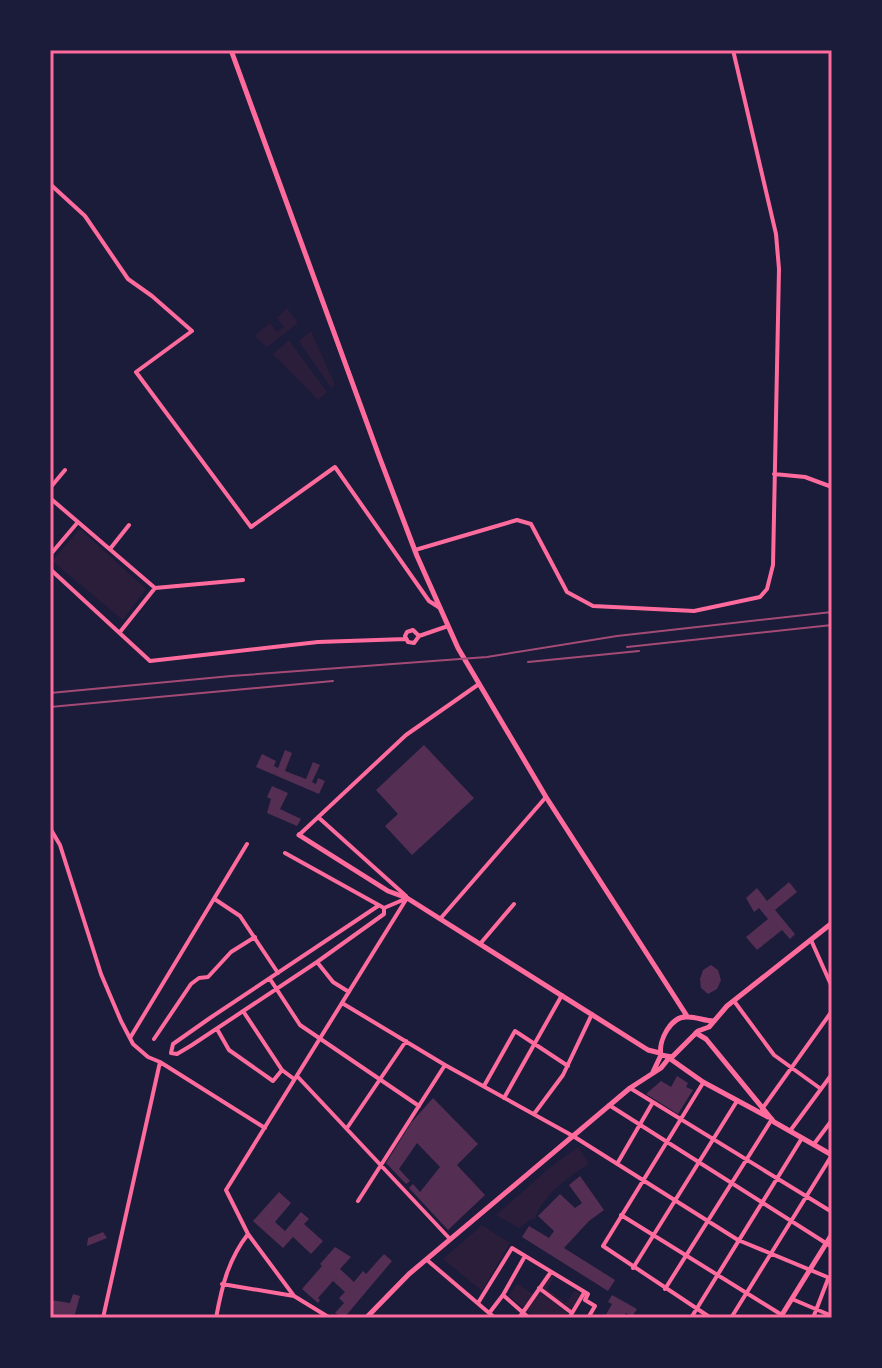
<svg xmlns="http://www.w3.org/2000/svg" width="882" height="1368" viewBox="0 0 882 1368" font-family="Mulish,sans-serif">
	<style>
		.green { fill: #2a1e3b }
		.building { fill: #542f53 }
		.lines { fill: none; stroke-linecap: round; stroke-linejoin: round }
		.minor { stroke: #ff6b9d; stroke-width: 4 }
		.tertiary { stroke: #ff6b9d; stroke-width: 5 }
		.secondary { stroke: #ff6b9d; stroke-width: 5 }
		.rail { stroke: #a44b75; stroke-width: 2 }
		.neatline { fill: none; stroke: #ff6b9d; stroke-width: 3 }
	</style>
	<rect width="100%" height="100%" fill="#1b1b3a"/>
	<path class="green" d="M287,308L298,323L267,347L254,336L270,323L277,332L284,327L277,318Z
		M311,331L335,385L331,388L299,341Z
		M289,340L327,392L318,400L273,354Z
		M80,529L146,589L123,620L52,561Z
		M578,1147L589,1164C567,1178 543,1195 535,1219H531L519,1228L496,1215L553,1165Z
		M482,1225L510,1243L482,1291L443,1259Z
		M547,1273L554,1277L547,1289L566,1303L575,1290L581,1295L564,1318H536L509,1296L517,1284L533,1294Z"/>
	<path class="building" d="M424,745L474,798L412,855L385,826L398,814L376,790Z
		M285,750L292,753L285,771L306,779L313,762L320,765L312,782L316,784L318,778L325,781L319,794L256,767L262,754L276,761L274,766L278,768Z
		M272,786L288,793L280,809L301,819L297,826L267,813L271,799L267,797Z
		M789,882L797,892L775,910L795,934L790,939L782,930L757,950L746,937L768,919L759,908L754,912L746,898L757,888L767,901Z
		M711,965L718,970L721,980L717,989L708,994L701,988L700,979L703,970Z
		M677,1076L688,1083L686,1087L693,1090L678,1114L646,1094L661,1081L671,1087Z
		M433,1098L478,1144L457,1165L485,1195L448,1230L409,1188L413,1184L420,1192L440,1167L417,1143L399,1169L410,1181L406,1184L386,1163L411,1123Z
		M580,1176L604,1210L589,1221L564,1248L615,1280L608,1291L522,1237L529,1226L549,1238L554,1231L538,1216L560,1194L575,1208L582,1203L569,1185Z
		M279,1192L291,1203L275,1222L285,1231L301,1212L309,1219L304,1224L323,1241L311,1254L293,1237L283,1248L253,1221Z
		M103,1232L107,1238L87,1246L88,1238Z
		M335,1247L351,1257L340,1269L354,1282L363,1271L366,1274L384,1254L392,1261L344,1318L335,1313L344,1303L339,1298L345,1292L333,1281L318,1298L320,1300L318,1303L302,1289L322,1266L320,1264Z
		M73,1294L80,1296L75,1314L71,1315L70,1318H50L51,1300L70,1303Z
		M612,1295L637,1309L632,1317L626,1313L622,1318H604L612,1304L608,1302Z"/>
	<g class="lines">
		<path class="minor" d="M50,184L85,216L128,279L152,296L192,331L136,372L251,527L335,467L429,601L440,608
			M774,474L805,477L832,487
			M50,488L65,470
			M50,498L155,588
			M110,549L129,525
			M415,550L517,520L531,524L567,592L593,606L694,611L760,597L767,589L773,565L779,269L776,234L733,50
			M50,555L78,522
			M50,569L150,661L318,642L406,639
			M120,632L155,588L243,580
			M419,636L413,630L407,632L405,636L408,642L414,643L419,636L448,626
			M318,817L406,896
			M50,828L60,845L101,974L121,1021L133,1044L148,1057L160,1062L265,1128
			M299,835L406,735L479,684
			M285,853L384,908V914L317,962L192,1045L177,1054L171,1053L173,1044L210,1018L378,906
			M216,900L240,916L278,973
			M384,908L405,899
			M440,919L546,797
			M811,940L832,987
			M480,944L514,904
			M317,962L333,982L349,992
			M270,979L300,1025L419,1106
			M734,1001L774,1055L821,1089
			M342,1003L445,1065L573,1136L738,1240L832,1279
			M243,1011L282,1070L294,1079
			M217,1029L229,1050L273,1081L282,1070
			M130,1038L247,844
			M154,1039L191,984L199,978L208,977L231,952L255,937
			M297,1076L450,1239
			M703,1083L603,1246L711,1318
			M484,1086L515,1031L568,1066
			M630,1088L832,1212
			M504,1098L562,995
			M609,1105L832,1247
			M762,1109L832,1011
			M534,1114L563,1075L592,1014
			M347,1128L406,1041
			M790,1131L832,1074
			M814,1144L832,1120
			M617,1164L653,1102
			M358,1201L445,1065
			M621,1215L782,1315
			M525,1256L503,1295L529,1318
			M427,1260L495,1318
			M633,1268L737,1101
			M222,1284L294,1296
			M539,1288L572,1313
			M665,1289L772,1119
			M792,1299L832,1316
			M478,1303L512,1248L588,1294L585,1300L595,1306L588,1318
			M490,1312L503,1295
			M103,1318L160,1062
			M216,1318C222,1286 228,1260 248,1234
			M330,1318L294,1296L248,1234L226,1190L407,898
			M519,1318L551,1272
			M569,1318L584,1293
			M691,1318L802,1138
			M731,1318L832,1155
			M813,1318L828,1279"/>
		<path class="tertiary" d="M299,835L388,891L407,898L648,1050L660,1053
			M696,1033L706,1039L774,1122L832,1155
			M669,1058L703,1082L768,1117
			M780,1318L832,1234"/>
		<path class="secondary" d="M231,50L379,456L417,556L458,648L546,797L687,1016
			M714,1021C705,1021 697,1017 688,1017C671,1015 658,1041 661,1055L672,1057L698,1031L709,1027L727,1006L832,923
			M653,1072L661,1055
			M366,1318L409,1274L630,1088L661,1068L669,1058"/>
		<path class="rail" d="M627,647L832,625
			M528,662L639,651
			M50,693L231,676L487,657L617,636L832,612
			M50,707L333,681"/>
	</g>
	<rect width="882" height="1368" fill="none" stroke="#1b1b3a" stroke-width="104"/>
	<rect x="52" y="52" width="778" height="1264" class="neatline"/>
</svg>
